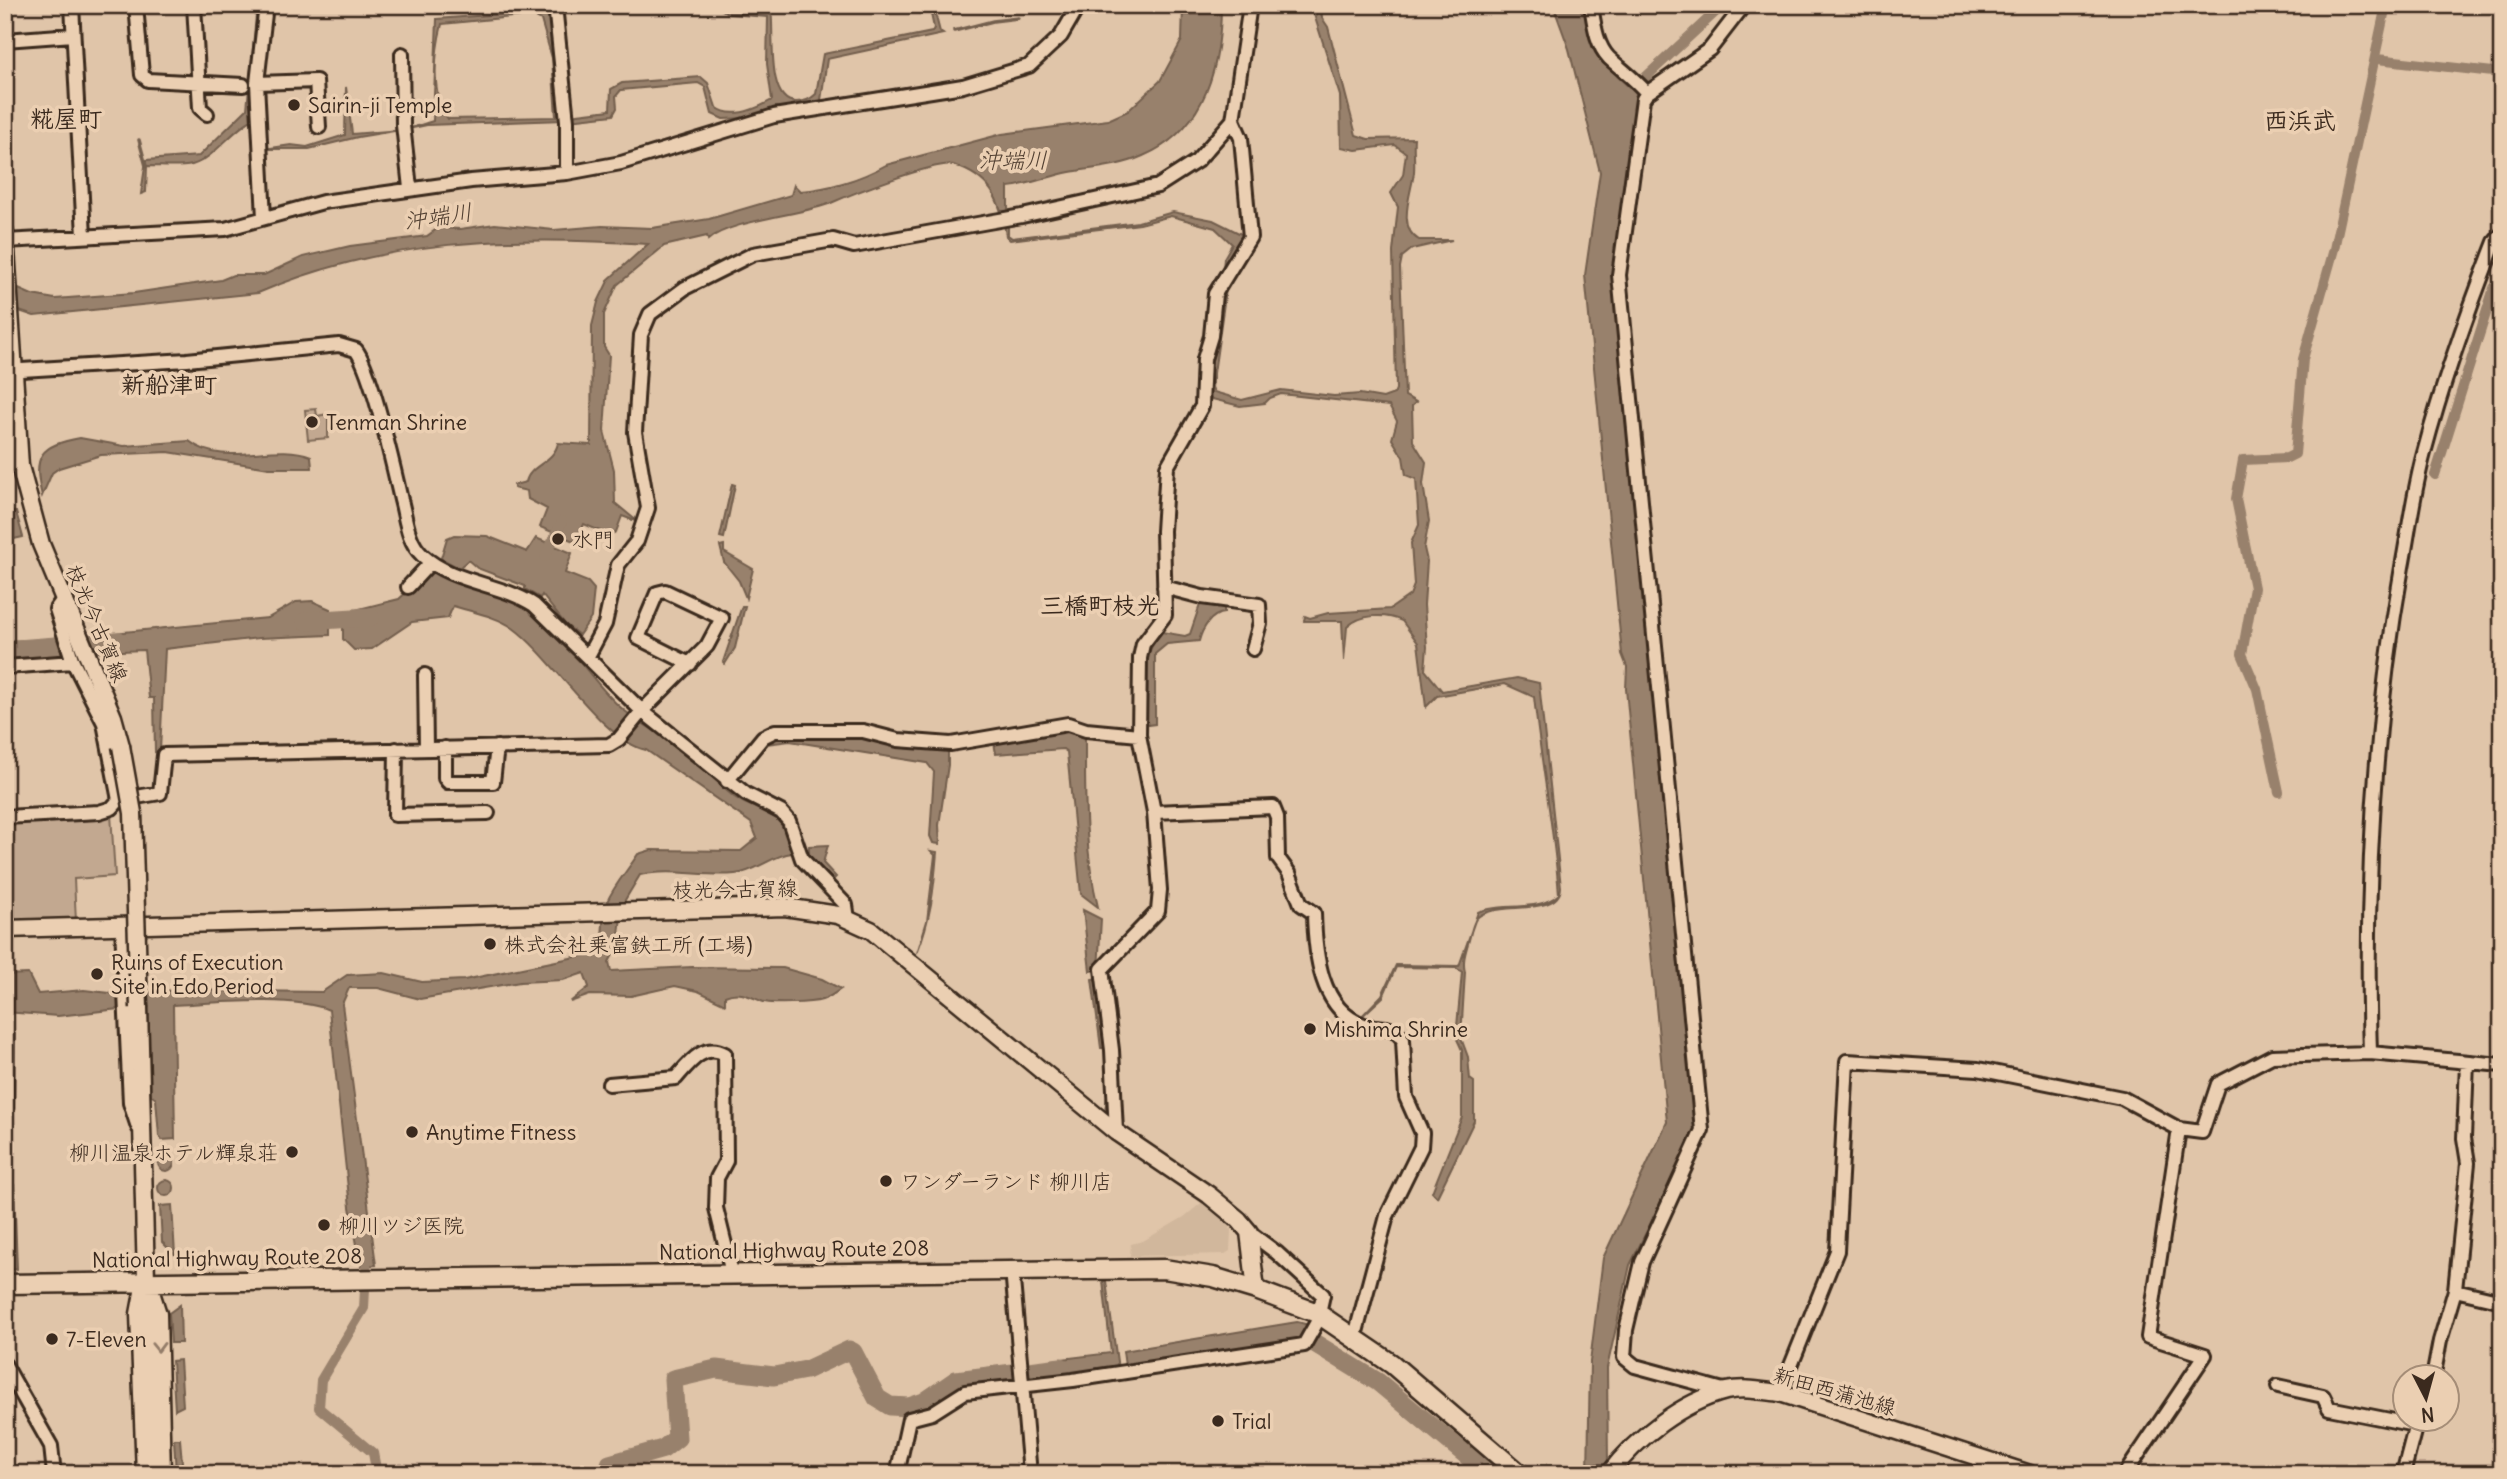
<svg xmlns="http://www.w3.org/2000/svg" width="2507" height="1479" viewBox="0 0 2507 1479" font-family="Delius,'Klee One',sans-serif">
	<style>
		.built { fill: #d1b79c }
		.green { fill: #c2a890; stroke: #7e6957; stroke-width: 2 }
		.water { fill: #98816c; stroke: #735e4d; stroke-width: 2; fill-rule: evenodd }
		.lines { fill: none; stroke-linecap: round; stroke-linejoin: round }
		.stream { stroke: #735e4d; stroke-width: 3.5 }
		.canal { stroke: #98816c; stroke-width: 10 }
		.river { stroke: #98816c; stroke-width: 19 }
		.minor-casing { stroke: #3b2a1e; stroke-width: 18 }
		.major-casing { stroke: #3b2a1e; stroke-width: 21 }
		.highway-casing { stroke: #3b2a1e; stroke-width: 23 }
		.minor { stroke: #ebcfb2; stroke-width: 12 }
		.major { stroke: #ebcfb2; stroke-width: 16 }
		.highway { stroke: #ebcfb2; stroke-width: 18 }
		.major-bridge-casing { stroke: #3b2a1e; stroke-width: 21; stroke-linecap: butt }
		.major-bridge { stroke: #ebcfb2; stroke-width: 16 }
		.oneway { stroke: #937c68 }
		.poi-dot { fill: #3b2a1e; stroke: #ebcfb2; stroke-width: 2.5 }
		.labels { text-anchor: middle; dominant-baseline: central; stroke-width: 7; stroke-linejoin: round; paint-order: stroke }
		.poi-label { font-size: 21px; fill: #3b2a1e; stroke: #ebcfb2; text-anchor: start }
		.street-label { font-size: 21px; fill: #3b2a1e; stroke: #ebcfb2 }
		.water-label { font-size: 23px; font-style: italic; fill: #524032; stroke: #ebcfb2 }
		.quarter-label { font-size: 24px; font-weight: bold; fill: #3b2a1e; stroke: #ebcfb2 }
	</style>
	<rect width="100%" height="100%" fill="#e0c5a9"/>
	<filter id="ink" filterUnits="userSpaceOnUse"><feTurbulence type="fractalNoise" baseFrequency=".0143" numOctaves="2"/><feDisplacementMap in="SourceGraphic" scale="14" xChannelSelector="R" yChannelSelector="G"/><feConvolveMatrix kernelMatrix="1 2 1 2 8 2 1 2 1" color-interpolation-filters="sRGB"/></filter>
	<g filter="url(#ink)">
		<path class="built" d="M1205,1200L1222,1213L1231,1230L1230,1251L1225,1254L1130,1256L1131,1244L1143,1241L1184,1217Z"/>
		<path class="green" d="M316,409L317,416L328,414V438L308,440L305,410Z
			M111,814L115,876L74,879L76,922L5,923V822Z"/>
		<path class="water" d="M257,5H262L255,118C232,129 214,159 192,165C179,168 162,166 147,166L146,192L141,194L146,160L199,156L247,109Z
			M540,5H552L564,120L427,125L408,129L433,121L437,19L539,11ZM532,15L541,20L552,58L556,117L448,119C430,94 435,52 442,24Z
			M714,5L771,9C775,30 765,102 796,102C804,102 810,100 816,94L823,54L932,32L934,28L929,5H933L940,32L943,34L827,59L820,107L796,110L775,107L747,118L723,119L712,114L705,87L698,83L621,90L616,96L617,108L613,115L570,120V115L610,110L611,89L622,83L701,77L708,83L716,107C732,120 756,109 772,100L767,64L768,17L729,14Z
			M1183,5H1221C1221,67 1205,130 1143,156C1121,166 1094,168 1070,172C1049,176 1029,185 1008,187V235L1012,238L1138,222L1173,212L1213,220L1243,235L1227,264L1232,279L1226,289L1212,387L1214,392L1242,400L1281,390L1334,396L1360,394L1383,398L1394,394L1396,389L1393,252L1398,207L1391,193L1403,175L1406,153L1395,145L1356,150L1341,147L1340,96L1311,5H1322V18L1328,27L1356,135L1368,139L1414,138C1413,149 1415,160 1414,172C1412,192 1396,227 1419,240H1452L1412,249L1402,257L1400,267L1405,396L1416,402L1412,406L1413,441L1426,462L1423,484L1429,521L1424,548L1427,561L1424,605L1427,647L1425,670L1442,691L1517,678L1539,683L1561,887C1560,919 1491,899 1476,919C1472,925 1471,933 1469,940C1466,951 1462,961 1465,972L1461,1038L1468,1057L1470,1079L1474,1082V1121L1437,1197L1432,1192L1462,1117V1050L1456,1037L1462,972L1456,968L1396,967L1383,997L1358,1020L1382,995L1396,965L1459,966L1478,912C1501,902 1539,913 1559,894C1554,828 1541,763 1534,697L1505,684L1437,696L1426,707L1418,643L1402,621C1385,613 1360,614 1347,627L1344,661L1342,621H1304L1305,616L1310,618L1328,613L1390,609L1410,595L1414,585L1411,543L1419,525L1416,479L1406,475L1403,457L1392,439L1397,421L1389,406L1281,394L1270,398L1265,403L1240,406L1208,398L1206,383L1216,342L1224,258L1232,244L1215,228L1171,216L1140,224L1010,240L1006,236C1001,199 990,177 953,165C938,160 849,195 831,203C802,215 730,220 708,240L707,236L664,246L617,285L604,314V347L609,355L604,431L614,470L615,503L638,522L622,516L616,532L609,535L584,524L576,542L540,527L547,509L528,499L527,491L514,488V485L526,482C529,465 554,463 558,443L591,445L592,326L598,302L609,279L648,244C511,235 384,239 258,293L34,316L16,310L5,283L32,295L55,299L134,293L221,280L233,275H264L303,257L350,246L427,236L438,228L460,229L495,224L554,230L602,226L652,228L709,219L791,195L794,185L800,191C829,189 861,179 886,165L1002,134L1108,120L1128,111L1160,81L1182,40Z
			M1553,5H1585L1601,55L1618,77L1637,94L1638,108L1625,195L1623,356L1620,365L1624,377L1652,653L1650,665L1698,1127L1630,1265L1607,1368L1608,1464H1597V1474H1588L1590,1362L1603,1258L1667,1122L1626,689L1627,667L1622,654L1585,275L1600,172L1569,49Z
			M346,87L352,134L400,130L358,137L309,149H264L291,145L307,147L345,135Z
			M80,438L124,446L189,441C225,469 273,441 311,456L312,468H269L168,452L101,455L59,468L52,473L42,496C32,456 40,445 80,438Z
			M732,484L735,485L724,538L720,537Z
			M5,512H16L23,537L5,541Z
			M454,535L487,536L527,552L536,538L572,553L565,573L588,582L594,589L591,618L579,635L566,625L542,595L540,598L525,589V586L477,568L468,560L459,568L441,558L447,538Z
			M724,545V552L753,569L746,598L739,581L724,562L720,546Z
			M431,570C460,580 494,588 521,603C560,625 586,676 619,706C633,719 651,728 667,739C688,755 708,773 727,791C755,817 784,802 792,853C772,855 756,872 735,874C703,877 672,868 640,875L622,905L618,946L609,962L611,971L692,967L783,968L822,979L841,989C835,993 829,998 822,1000C812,1003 770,1005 761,1001C749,996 739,990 725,996V1004L698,991L675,986L631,996L590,995L570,1002L589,987L584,973L563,980L520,982L420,999L378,988H349L342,1004L376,1265L361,1266L350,1207L329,1010C292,995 214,1003 173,1005L175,1139L162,1140L159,1136L156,1099L151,1095L148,993L175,990L322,992L347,975L384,973L422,982L464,980L590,954C610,940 598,921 607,902C614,885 628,870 638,854L651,850L741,851L757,838L751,823L646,750C603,741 552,656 513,628C496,616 472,612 453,606L448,618L412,622L372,649L354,650L343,639V613L399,599Z
			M312,601L330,609V635L259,638L165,649L160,751L155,752L154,698H149L144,650L98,652L91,635L268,618L296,602Z
			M1201,602L1224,607V613C1211,614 1202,629 1199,641L1167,644L1155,654V724L1147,725C1146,689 1136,660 1162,632L1185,636L1190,634Z
			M742,606H745L735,648L725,664L723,662Z
			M57,639L63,655L60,657L5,660V641Z
			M1071,728L1085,736C1085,794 1084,850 1098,907L1081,894L1067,752L1063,749L996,754L994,742Z
			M855,733L948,746V765L939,825L940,844L933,843L930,836L934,772L927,763L790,741L766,744L778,735Z
			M828,845L823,863L836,877L833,880L809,855V846Z
			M931,851L937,852C934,890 931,917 917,953L927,921L935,855Z
			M1083,910L1101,919L1098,970L1090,971Z
			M28,974L38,994L84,990L118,994V1009L58,1016L5,1012V975Z
			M1098,978L1112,1090L1108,1116L1101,1113L1105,1111L1108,1089L1105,1048H1101L1092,979Z
			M6,1033H15L14,1108L6,1107Z
			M158 1163a8 8 0 1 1 16 0a8 8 0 1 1-16 0Z
			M5,1166H10L11,1185H14L17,1269L5,1271Z
			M158 1188a8 8 0 1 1 16 0a8 8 0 1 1-16 0Z
			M172,1205L175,1255L162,1242L160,1206Z
			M1103,1281H1106L1118,1369L1038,1378L1036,1362L1111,1353Z
			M180,1305L181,1343H171L169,1313Z
			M1297,1322L1309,1325L1301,1342L1125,1366L1123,1351Z
			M180,1360L183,1406L175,1410L172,1361Z
			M174,1439H180L183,1474H176Z"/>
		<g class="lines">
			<path class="stream" d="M954,31L993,21L1018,18
				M139,140L146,166"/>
			<path class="canal" d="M2377,59L2502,73
				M1634,88L1723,5
				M2435,475L2494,288L2502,289
				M545,557L562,521
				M2279,792L2257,689L2242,654L2254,588L2236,499L2243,460L2287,458L2295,454L2303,359L2334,249L2386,5
				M367,1252L364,1308L321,1380L319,1408L373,1453L377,1474"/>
			<path class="river" d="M306,621L370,617
				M5,650L119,641
				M1292,1335L1298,1333L1378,1382L1489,1474
				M608,1474L610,1464L663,1449L677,1438L673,1379L716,1369L774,1376L806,1370L849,1350L853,1352L877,1398L890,1406L909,1407L924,1402L956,1380L1061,1367"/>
			<g class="minor-casing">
				<path id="minor" d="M72,5L84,236
					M136,5L142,75L148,80L243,85
					M194,5L200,108L207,114
					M555,5L567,121V173
					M1591,5C1594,23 1596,45 1609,58C1622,70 1635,79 1647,93
					M5,40L73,35
					M402,54L403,125L410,188
					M257,83L316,81L319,127
					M264,218L257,83L266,5
					M5,241L225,229L323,202L471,181L567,173L621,163L774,116L963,86L1029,66L1061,36L1079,5
					M5,371L187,360L339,345L356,350C372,371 394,469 401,500C406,518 407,541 422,555C452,583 500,583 534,605L642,711L746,794L781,812L789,821L802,859L846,905L848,919
					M408,587L431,562
					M1164,587L1202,597L1259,605L1260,623L1253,649
					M64,598L56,609L73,662L104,723L119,800
					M588,656L605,624L618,565L637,541L648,508L635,432L641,335L650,314L685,288L753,254L833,240L854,246L1022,216L1158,186L1197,161L1233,120L1250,5
					M5,667L73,662
					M425,675L426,748
					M445,748V778L448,782H493L497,747
					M396,749L395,815L488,813
					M727,781L763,737L775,731H863L898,740L951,744L1068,724L1086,730L1139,735
					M1154,812L1273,807L1277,817L1278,858L1289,873L1301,904L1314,913C1315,953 1320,1010 1364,1025C1379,1030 1393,1023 1403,1040L1406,1097L1422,1133L1421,1147L1387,1216L1355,1336
					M5,817L99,812L112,808L119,800L160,793L164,755L609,745L619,739L642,711L707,646L722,618L665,591L657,593L638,638L690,664
					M122,926L130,1103L138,1127
					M2370,1053C2365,889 2373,729 2402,567C2409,529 2414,490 2424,453C2443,381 2468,311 2495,242L2502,234
					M609,1084L676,1078C689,1063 704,1042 725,1054L726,1161L717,1178L716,1208L732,1273
					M1116,1132L1112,1050L1102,969L1158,911L1160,890L1154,812L1139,735L1140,658L1143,644L1165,615L1163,531L1167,467L1202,406L1204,359L1211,336L1215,294L1250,237L1241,138L1233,120
					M1012,1269L1030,1474
					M2455,1290L2502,1301
					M5,1365L51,1446L54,1474
					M2433,1378L2440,1341L2455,1290L2468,1163L2464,1138L2467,1062
					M2278,1386L2323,1396L2329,1408L2415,1425
					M1727,1391L1635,1366L1624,1357L1626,1330L1642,1262L1702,1130L1619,275L1643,99L1647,93L1710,49L1744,5
					M1780,1393L1837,1251L1847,1061L1978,1069L2122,1098L2179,1129L2202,1132L2218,1084L2272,1056L2370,1053L2502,1065
					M897,1474L909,1419L932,1413L965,1392L1073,1380L1304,1345L1317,1322L1323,1295L1277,1253L1249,1232
					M2125,1474L2205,1355L2148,1337L2179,1129
					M2403,1474L2417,1420"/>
			</g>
			<g class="major-casing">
				<path id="major" d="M5,233L20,466L41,544L113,717L121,746
					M5,929L785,907L838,915L871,930L1116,1132L1209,1195L1239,1220L1249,1232L1256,1290
					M139,1008L146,1280
					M1609,1474C1636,1438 1682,1402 1726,1391C1744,1387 1762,1391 1780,1393L2030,1474"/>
			</g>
			<g class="highway-casing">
				<path id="highway" d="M146,1280L157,1314L161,1474
					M146,1282L140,1314L146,1474
					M5,1284L1164,1269L1213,1277L1256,1290L1317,1313L1392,1364L1520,1474"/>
			</g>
			<use href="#minor" class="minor"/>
			<use href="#major" class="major"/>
			<use href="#highway" class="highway"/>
			<g class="major-bridge-casing">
				<path id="major-bridge" d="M121,746L133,813L139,1008"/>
			</g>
			<use href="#major-bridge" class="major-bridge"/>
		</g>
		<defs><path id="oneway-chevron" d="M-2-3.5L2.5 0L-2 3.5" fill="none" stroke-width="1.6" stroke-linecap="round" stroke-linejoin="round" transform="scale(1.75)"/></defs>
		<use class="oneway" href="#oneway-chevron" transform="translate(158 1347) rotate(89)"/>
	</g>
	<g class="poi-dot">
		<circle cx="294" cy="105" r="7"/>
		<circle cx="312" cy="422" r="7"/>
		<circle cx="558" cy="539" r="7"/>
		<circle cx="490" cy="944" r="7"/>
		<circle cx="97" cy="974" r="7"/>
		<circle cx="1310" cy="1029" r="7"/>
		<circle cx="412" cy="1132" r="7"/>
		<circle cx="292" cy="1152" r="7"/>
		<circle cx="886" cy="1181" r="7"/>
		<circle cx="324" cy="1225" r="7"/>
		<circle cx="52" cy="1339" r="7"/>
		<circle cx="1218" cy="1421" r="7"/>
	</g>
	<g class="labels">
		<g class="poi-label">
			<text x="308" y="105">Sairin-ji Temple</text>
			<text x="326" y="422">Tenman Shrine</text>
			<text x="572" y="539">水門</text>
			<text x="504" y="944">株式会社乗富鉄工所 (工場)</text>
			<text x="111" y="962">Ruins of Execution<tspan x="111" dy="24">Site in Edo Period</tspan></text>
			<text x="1324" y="1029">Mishima Shrine</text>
			<text x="426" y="1132">Anytime Fitness</text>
			<text x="278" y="1152" text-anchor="end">柳川温泉ホテル輝泉荘</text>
			<text x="900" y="1181">ワンダーランド 柳川店</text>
			<text x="338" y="1225">柳川ツジ医院</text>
			<text x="66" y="1339">7-Eleven</text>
			<text x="1232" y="1421">Trial</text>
		</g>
		<g class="street-label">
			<text transform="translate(97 623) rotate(67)">枝光今古賀線</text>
			<text transform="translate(735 889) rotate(-1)">枝光今古賀線</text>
			<text transform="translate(794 1250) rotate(-1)">National Highway Route 208</text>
			<text transform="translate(227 1258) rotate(-1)">National Highway Route 208</text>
			<text transform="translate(1835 1391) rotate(16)">新田西蒲池線</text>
		</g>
		<g class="water-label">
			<text x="1013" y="159">沖端川</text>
			<text transform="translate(438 216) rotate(-8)">沖端川</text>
		</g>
		<g class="quarter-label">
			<text x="66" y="118">糀屋町</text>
			<text x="2300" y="120">西浜武</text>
			<text x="169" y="384">新船津町</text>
			<text x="1100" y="605">三橋町枝光</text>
		</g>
	</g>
	<rect width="2507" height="1479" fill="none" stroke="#ebcfb2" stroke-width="28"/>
	<rect x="14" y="14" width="2479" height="1451" fill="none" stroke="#3b2a1e" stroke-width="2.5" filter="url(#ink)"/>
	<g transform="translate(2426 1398) rotate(174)"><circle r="33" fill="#ebcfb2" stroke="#a58d77" stroke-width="2"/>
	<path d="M0-5L12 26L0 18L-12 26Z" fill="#3b2a1e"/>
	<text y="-10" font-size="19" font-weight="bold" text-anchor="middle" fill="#3b2a1e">N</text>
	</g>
</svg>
